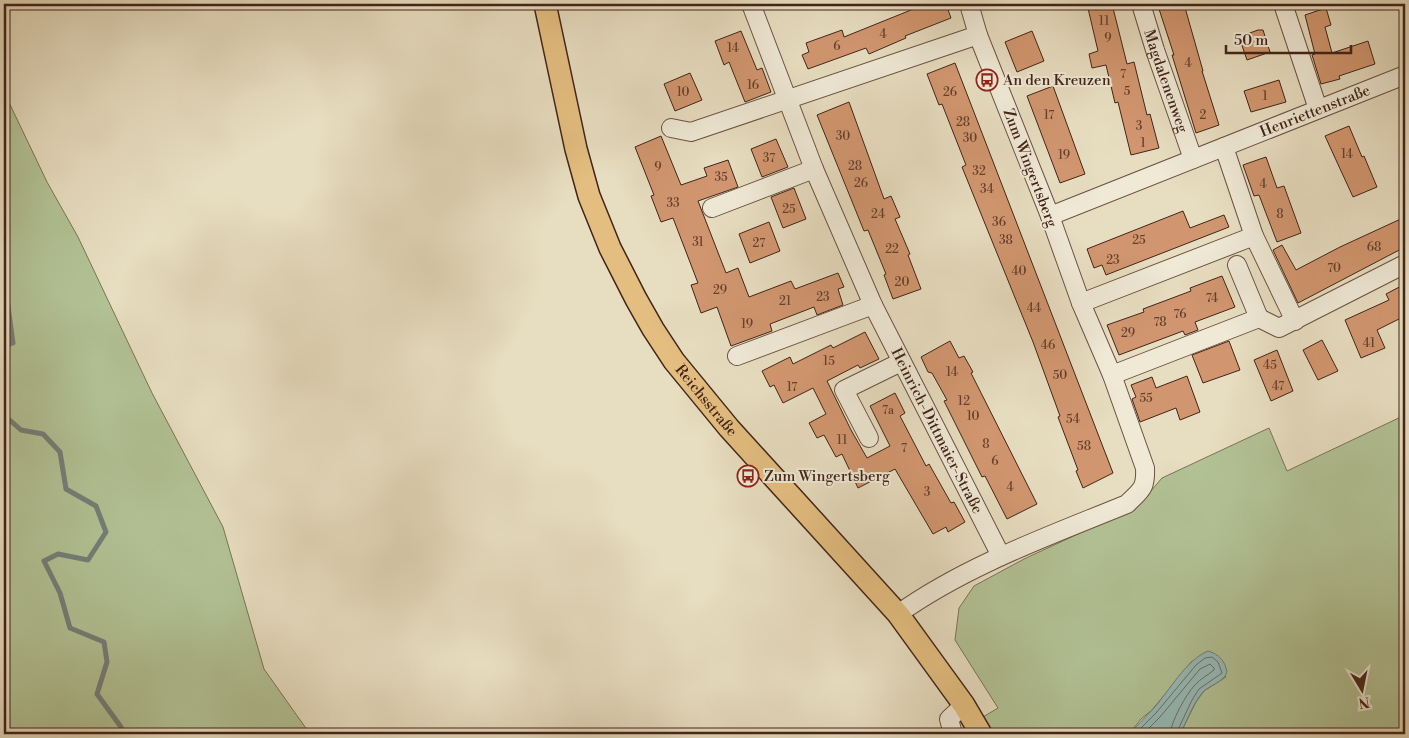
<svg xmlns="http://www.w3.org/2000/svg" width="1409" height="738" viewBox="0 0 1409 738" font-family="'Libre Bodoni',serif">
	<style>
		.green { fill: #b2c295; stroke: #7a7356 }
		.water { fill: #97bbb8; stroke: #757f78 }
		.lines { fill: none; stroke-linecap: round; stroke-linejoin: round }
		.shore { stroke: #6c7068; stroke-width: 1 }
		.stream { stroke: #757f78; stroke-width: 5 }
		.building { fill: #d1966f; stroke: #422418 }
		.minor-casing { stroke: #6b5242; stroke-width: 20 }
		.major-casing { stroke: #422418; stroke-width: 24 }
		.minor { stroke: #efe9d6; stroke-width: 18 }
		.major { stroke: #e4be80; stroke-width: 21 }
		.labels { text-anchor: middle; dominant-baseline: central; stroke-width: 4; stroke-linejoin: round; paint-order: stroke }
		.number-label { font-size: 12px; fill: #66402e }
		.poi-label { font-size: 15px; fill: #422418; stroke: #efe9d6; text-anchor: start }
		.street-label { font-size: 15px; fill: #422418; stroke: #efe9d6 }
	</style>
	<rect width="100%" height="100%" fill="#e7ddc0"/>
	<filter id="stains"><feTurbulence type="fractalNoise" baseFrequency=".004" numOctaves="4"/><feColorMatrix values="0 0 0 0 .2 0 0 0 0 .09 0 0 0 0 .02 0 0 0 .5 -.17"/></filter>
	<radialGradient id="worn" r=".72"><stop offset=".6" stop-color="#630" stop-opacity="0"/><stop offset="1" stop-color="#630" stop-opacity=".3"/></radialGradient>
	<path class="green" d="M4,92L47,182L78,237L152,393L223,527L264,669L310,734H4Z
		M1405,415V734H1180L1196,702L1204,691L1226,677L1192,661L1152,710L1141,719L1129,734H963L961,730L998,708L955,640L959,608L974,586L1024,559L1138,506L1162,478L1269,428L1287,471Z"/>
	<path class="water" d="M1208,651C1219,654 1225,661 1227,672C1224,682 1210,685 1203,692C1193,703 1187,721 1180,734H1129C1137,725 1146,717 1154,708C1170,690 1186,660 1208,651Z"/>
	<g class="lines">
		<path class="shore" d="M1135,734L1156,713L1196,665L1205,658L1212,657L1218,662L1222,673L1199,689L1192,700L1176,734
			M1143,734L1160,717L1200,669L1210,664L1214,668V670C1208,675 1200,679 1195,685C1186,694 1171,722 1170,734"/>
		<path class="stream" d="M4,277L13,343L4,346
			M4,415L21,430L43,434L60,452L66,489L96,506L106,532L88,560L58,554L44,561L60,593L70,628L104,642L107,662L97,694L121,727L122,734"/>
	</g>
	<path class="building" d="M909,4H946L951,18L905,36L906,38L869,54L866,48L808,69L802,55L809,52L806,43L842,30L844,37L911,10Z
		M1087,4H1112L1127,64L1134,62L1147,115L1150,114L1159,148L1131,155L1118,102L1115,103L1106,65L1092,68L1089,54L1098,51Z
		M1176,4H1184L1203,71H1202L1219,125L1196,133L1172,55H1174L1159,9Z
		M1326,8L1331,25L1325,27L1332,53L1368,41L1375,64L1339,76L1340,79L1321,84L1312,55L1315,54L1305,15Z
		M1258,30H1263L1270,52L1247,60L1239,37Z
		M741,31L757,70L762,68L771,92L745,102L729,62L724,65L715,41Z
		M1032,31L1044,61L1017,72L1005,42Z
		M955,63L1113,473L1083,488L1076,471L1078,470L1058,417L1060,416L1033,342L962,167L966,165L942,104L939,105L927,74Z
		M690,73L702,100L675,111L664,84Z
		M1279,80L1286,102L1251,112L1244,91Z
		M1053,86L1085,174L1060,183L1027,96Z
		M849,102L884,199L891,196L900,217L895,219L910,254L908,255L921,289L893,299L884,275L886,274L868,230L864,231L817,115Z
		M1349,126L1362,157L1364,156L1377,187L1353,197L1325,136Z
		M661,136L681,185L707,176L704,168L728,160L738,187L698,201L726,273L738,268L749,297L791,281L795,289L838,273L844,287L838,289L843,305L817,315L814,307L770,324L772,331L731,346L717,307L701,313L691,285L698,283L673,218L661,222L651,196L654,195L635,147Z
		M776,139L788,167L762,177L751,149Z
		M1266,157L1277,188L1284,186L1301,233L1277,242L1259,195L1254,196L1243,165Z
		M794,188L806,219L783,228L771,197Z
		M1183,211L1190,228L1224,215L1229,227L1106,275L1102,265L1094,268L1087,249Z
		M1405,217V247L1298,303L1273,250L1282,245L1296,270L1340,247Z
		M769,222L780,251L750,263L739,234Z
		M1222,276L1235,307L1195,322L1198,330L1185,335L1183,331L1119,355L1107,325L1144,312L1143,309L1191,291L1190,288Z
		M1405,284V316L1377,330L1385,348L1361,358L1345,320L1389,300L1386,294Z
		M865,332L879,359L860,368L858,365L827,381L851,430L867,458L890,446L870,406L895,393L905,413L900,416L926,466L929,464L951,503L954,502L965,522L948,532L946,527L933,534L895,469L858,488L842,454L836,457L824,435L817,438L809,423L826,414L813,388L783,403L774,385L770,387L762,371L790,357L793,364L831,345L833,348Z
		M1322,340L1338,371L1318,380L1303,350Z
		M950,341L959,358L964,356L973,372L971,373L1037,504L1007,519L985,476L982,477L944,401L947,400L932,373L928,372L921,357Z
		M1229,341L1240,370L1203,383L1192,355Z
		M1277,350L1293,391L1271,401L1254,360Z
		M1187,376L1200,412L1180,420L1176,408L1140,422L1132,399L1136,397L1131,385L1152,377L1156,388Z"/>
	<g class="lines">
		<g class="minor-casing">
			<g id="minor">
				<path id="s1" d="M751,4L814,169L873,305L1001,556"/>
				<path id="s2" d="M1141,4L1155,50L1193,159"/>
				<path d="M1283,4L1318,109"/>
				<path d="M671,128L691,132L978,35"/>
				<path d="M1224,147L1254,236L1295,321"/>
				<path d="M712,208L814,169"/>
				<path id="s3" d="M1050,216L1405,75"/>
				<path d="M1237,265L1259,318"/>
				<path d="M1081,303L1254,236"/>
				<path d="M737,356L873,305"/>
				<path d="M1112,375L1259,318L1279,328L1405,264"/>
				<path d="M869,438L844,390L901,362"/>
				<path d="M898,614C967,565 1049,536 1127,504C1141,490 1146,489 1145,468L1112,375L1081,303L1050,216L978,35L969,4"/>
				<path d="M953,734L949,719L964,705"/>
			</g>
		</g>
		<g class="major-casing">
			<g id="major">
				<path id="s4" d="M545,4L576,149L589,196L610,248L636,299L653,329L674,361L729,428L898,614L964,705L981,734"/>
			</g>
		</g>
		<use href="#minor" class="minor"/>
		<use href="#major" class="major"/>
	</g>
	<defs>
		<g id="bus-ring" transform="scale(1.125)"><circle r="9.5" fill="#efe9d6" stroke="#8f2418" stroke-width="1.5"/><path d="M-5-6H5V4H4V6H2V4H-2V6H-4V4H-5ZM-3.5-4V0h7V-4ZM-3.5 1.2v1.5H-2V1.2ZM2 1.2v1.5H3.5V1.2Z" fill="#8f2418"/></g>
	</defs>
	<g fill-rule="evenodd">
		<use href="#bus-ring" x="987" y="80"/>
		<use href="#bus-ring" x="748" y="476"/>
	</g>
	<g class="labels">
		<g class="number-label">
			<text x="1104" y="21">11</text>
			<text x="883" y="34">4</text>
			<text x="1108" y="38">9</text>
			<text x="837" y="46">6</text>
			<text x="733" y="48">14</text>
			<text x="1188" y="63">4</text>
			<text x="1123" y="74">7</text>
			<text x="753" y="85">16</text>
			<text x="1127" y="91">5</text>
			<text x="683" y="92">10</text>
			<text x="950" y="92">26</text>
			<text x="1265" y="96">1</text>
			<text x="1049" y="115">17</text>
			<text x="1203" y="115">2</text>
			<text x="963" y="122">28</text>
			<text x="1139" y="126">3</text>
			<text x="843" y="136">30</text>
			<text x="970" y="138">30</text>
			<text x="1143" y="143">1</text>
			<text x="1347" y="154">14</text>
			<text x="1064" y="155">19</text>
			<text x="769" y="158">37</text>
			<text x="855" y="166">28</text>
			<text x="658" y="167">9</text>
			<text x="979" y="171">32</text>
			<text x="721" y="177">35</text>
			<text x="861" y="183">26</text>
			<text x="1263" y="184">4</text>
			<text x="987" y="189">34</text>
			<text x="673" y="203">33</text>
			<text x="789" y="209">25</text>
			<text x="878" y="214">24</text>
			<text x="1280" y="214">8</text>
			<text x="999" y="222">36</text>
			<text x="1006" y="240">38</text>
			<text x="1139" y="240">25</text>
			<text x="698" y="242">31</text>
			<text x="759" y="243">27</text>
			<text x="1374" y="247">68</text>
			<text x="892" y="249">22</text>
			<text x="1113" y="260">23</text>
			<text x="1334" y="268">70</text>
			<text x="1019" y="271">40</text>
			<text x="902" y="282">20</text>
			<text x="720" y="290">29</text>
			<text x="823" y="297">23</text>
			<text x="1212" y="298">74</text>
			<text x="785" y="301">21</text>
			<text x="1034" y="308">44</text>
			<text x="1180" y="314">76</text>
			<text x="1160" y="322">78</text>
			<text x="747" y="324">19</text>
			<text x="1128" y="333">29</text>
			<text x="1369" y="343">41</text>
			<text x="1048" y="345">46</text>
			<text x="829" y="361">15</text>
			<text x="1270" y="365">45</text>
			<text x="952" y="372">14</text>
			<text x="1060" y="375">50</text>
			<text x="1278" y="386">47</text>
			<text x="792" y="387">17</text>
			<text x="1146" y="398">55</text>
			<text x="964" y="401">12</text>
			<text x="888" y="410">7a</text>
			<text x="973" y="416">10</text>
			<text x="1073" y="419">54</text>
			<text x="842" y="440">11</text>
			<text x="986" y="444">8</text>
			<text x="1084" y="446">58</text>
			<text x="904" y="448">7</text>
			<text x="995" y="461">6</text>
			<text x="1010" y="487">4</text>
			<text x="927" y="492">3</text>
		</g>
		<g class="poi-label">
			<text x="1003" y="80">An den Kreuzen</text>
			<text x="764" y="476">Zum Wingertsberg</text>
		</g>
		<g class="street-label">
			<text stroke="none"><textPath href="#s2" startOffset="81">Magdalenenweg</textPath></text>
			<text stroke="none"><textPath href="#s3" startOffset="285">Henriettenstraße</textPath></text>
			<text transform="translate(1030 168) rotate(69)">Zum Wingertsberg</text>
			<text stroke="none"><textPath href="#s4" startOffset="434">Reichsstraße</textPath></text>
			<text stroke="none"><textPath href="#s1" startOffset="466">Heinrich-Dittmaier-Straße</textPath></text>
		</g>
	</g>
	<rect width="1409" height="738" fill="none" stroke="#e7ddc0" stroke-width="20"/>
	<rect x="5" y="5" width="1399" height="728" fill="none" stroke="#422418" stroke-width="2.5"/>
	<rect x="10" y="10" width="1389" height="718" fill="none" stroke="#422418"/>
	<g transform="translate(1362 690) rotate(170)" stroke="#efe9d6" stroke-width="4" paint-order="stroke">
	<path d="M0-4L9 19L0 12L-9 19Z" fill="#422418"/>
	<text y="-8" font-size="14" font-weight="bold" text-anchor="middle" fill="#422418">N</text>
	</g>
	<path d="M1226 45v8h125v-8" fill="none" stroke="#422418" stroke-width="2.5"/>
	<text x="1234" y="45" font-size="15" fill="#422418" stroke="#efe9d6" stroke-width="4" paint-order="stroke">50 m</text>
	<rect width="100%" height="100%" filter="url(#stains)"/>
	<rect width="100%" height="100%" fill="url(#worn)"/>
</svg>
